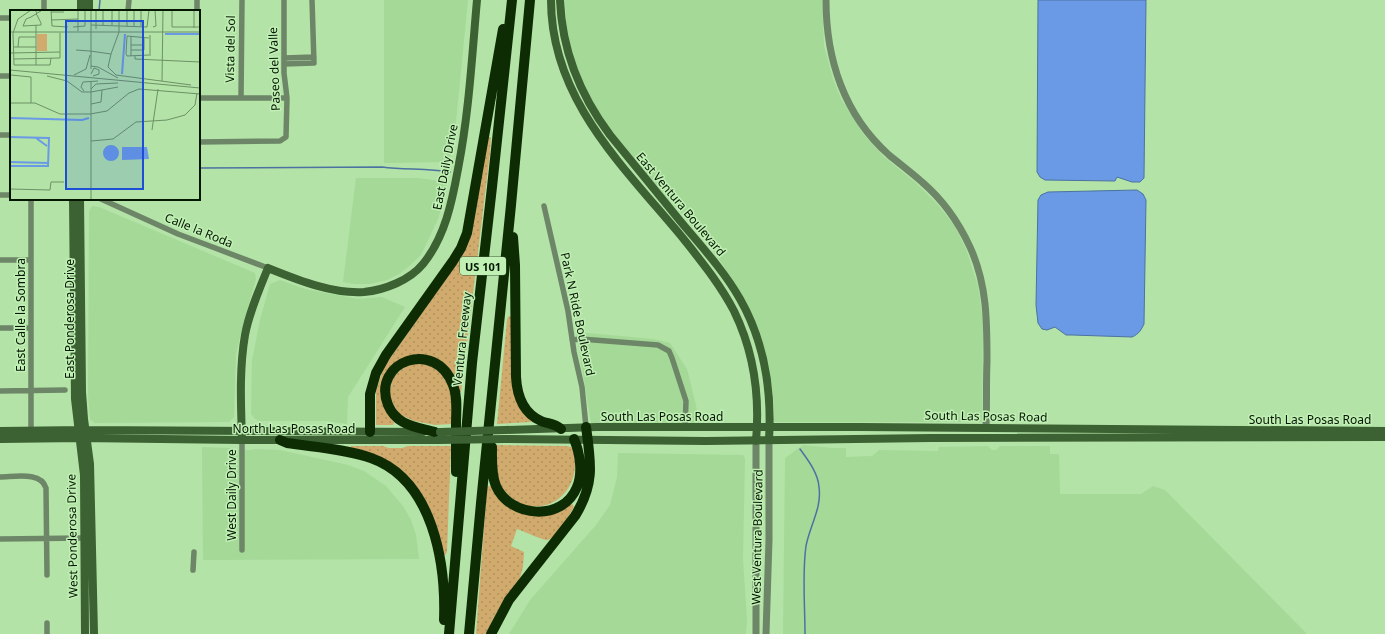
<svg xmlns="http://www.w3.org/2000/svg" width="1385" height="634" viewBox="0 0 1385 634" font-family="'Noto Sans',sans-serif">
	<style>
		.built { fill: #a5d998 }
		.grass { fill: url(#grass-dots) }
		.water { fill: #6a9ae5; stroke: #4c72a1 }
		.lines { fill: none; stroke-linecap: round; stroke-linejoin: round }
		.stream { stroke: #4c72a1; stroke-width: 1.5 }
		.minor { stroke: #6d8667; stroke-width: 5.5 }
		.tertiary { stroke: #6d8667; stroke-width: 7 }
		.secondary { stroke: #3c6132; stroke-width: 8 }
		.motorway { stroke: #0d2c04; stroke-width: 10 }
		.secondary-bridge { stroke: #3c6132; stroke-width: 8 }
		.labels { text-anchor: middle; dominant-baseline: central; stroke-width: 3; stroke-linejoin: round; paint-order: stroke }
		.shield { fill: #c0f0b4; stroke: #3d5737; stroke-width: 1 }
		.shield-label { font-size: 11px; font-weight: bold; fill: #051602 }
		.street-label { font-size: 12px; fill: #051602; stroke: #c0f0b4 }
		.inset-river { fill: none; stroke: #6a9ae5; stroke-width: 2 }
		.inset-road { fill: none; stroke: #6d9165; stroke-width: 1 }
		.view { fill: #1d4ed8; fill-opacity: 0.15; stroke: #1d4ed8; stroke-width: 2 }
		.inset-edge { fill: none; stroke: #051602; stroke-width: 2 }
	</style>
	<defs>
		<pattern id="grass-dots" width="8" height="8" patternUnits="userSpaceOnUse"><rect width="8" height="8" fill="#d0ab6d"/><path d="M2 2h.1M6 6h.1" fill="none" stroke="#b1925d" stroke-width="1.8" stroke-linecap="round"/></pattern>
	</defs>
	<rect width="100%" height="100%" fill="#b3e3a7"/>
	<path class="built" d="M384,0H468L454,142L449,162L384,163Z
		M565,0H822L824,46L833,79L841,99L864,135L884,157L916,183L938,205L954,225L966,249L978,286L983,321L982,422H774L773,393L763,346L745,301L723,265L705,240L624,149L604,123L578,74L570,46L566,21Z
		M356,178H418L447,182L444,199L438,219L421,255L408,267L399,274L387,280L370,284H354L343,282Z
		M92,206L99,207L255,273L256,279L243,324L236,354L234,417L229,422L95,423L90,419L88,395L89,211Z
		M280,280L305,289L358,299L382,297L405,307L348,397L347,424L327,421H259L254,418L251,414L252,360L260,320L270,284Z
		M576,332L654,339L670,343L687,369L696,405L699,424L591,423Z
		M803,445L833,448H846V457L872,456L879,450L938,451L939,447L988,446L992,450H996L1000,446H1050V454H1059L1060,494H1141L1153,486L1165,490L1307,634H783L785,458Z
		M202,447L231,448L235,450H251L256,449L280,450L348,465L364,471L386,486L403,506L411,520L416,535L419,559L203,560Z
		M618,453L743,455L745,458L743,559L747,620L746,634H509L530,600L596,525L610,505L617,477Z"/>
	<path class="grass" d="M487,136L491,138L490,153L461,392H457L452,376L411,356L381,392L383,405L395,421L393,425H376V391L384,367L457,262Z
		M510,316H511L512,365L531,422L497,424L507,320L508,317Z
		M409,364C416,364 426,362 431,365C454,377 452,403 452,424L435,425L414,421L399,414L390,399L389,395L393,376Z
		M495,445L566,446L571,447C575,452 575,457 575,464C575,489 556,510 529,506C525,506 521,503 518,502C508,497 501,489 498,479C495,469 496,456 495,445Z
		M351,446H383L389,448H402L408,446H451L447,552L445,555H443L413,485L351,449Z
		M489,486H494L526,514L570,500L574,507C570,514 554,540 547,540C542,540 523,531 517,529L511,546L524,552L523,567L520,578L496,614L486,634H476L487,487Z"/>
	<path class="water" d="M1038,0H1146L1144,178L1140,182H1132L1117,177L1115,181L1045,180L1040,177L1037,172Z
		M1137,190L1143,194L1146,200L1144,324C1141,330 1139,334 1132,337L1072,335H1066L1055,327L1047,330L1042,329L1038,323L1036,305L1038,200L1041,195L1048,192Z"/>
	<g class="lines">
		<path class="stream" d="M99,11L100,0
			M199,168L382,167C405,170 427,168 450,172
			M800,449C808,460 818,473 819,487C822,508 810,525 806,546C802,573 805,606 805,634"/>
		<path class="minor" d="M197,0V11
			M44,11V0
			M128,11L129,0
			M0,18H11
			M284,58L314,57
			M284,64L314,63L312,0
			M0,76H11
			M199,98H287
			M241,98L242,0
			M0,135H11
			M199,142L280,141L286,137L287,98L284,73V0
			M0,195H11
			M31,199V431
			M101,199L178,234L268,268
			M544,206L568,311L574,352L582,387L586,427
			M0,260H31
			M0,328H31
			M572,340L581,339L658,345L669,351L672,358L686,401L685,428
			M0,391L65,390
			M0,477C14,477 41,471 46,488L47,575
			M0,539L84,538
			M242,550V440
			M193,570L194,552
			M47,623V634"/>
		<path class="tertiary" d="M826,0C826,59 844,115 889,155C900,164 912,173 922,182C943,200 959,223 970,247C987,284 987,321 987,361C986,383 987,405 986,427
			M756,441V634
			M766,634L769,540V440"/>
		<path class="secondary" d="M551,0C551,99 623,166 682,237C701,261 720,284 734,311C754,352 760,396 756,441
			M560,0C562,50 580,95 610,135C634,164 657,193 681,222C702,247 724,271 740,299C765,343 772,391 769,440
			M81,11V0
			M89,11V0
			M73,199L75,399L84,475L85,634
			M80,199L82,392L84,419L90,464L94,634
			M505,430L597,427H860L1385,431
			M0,431L85,430L423,432
			M0,439L80,438L242,440H438
			M505,439L706,441L931,438L1385,437
			M242,440C241,406 239,370 245,335C249,313 259,290 268,268C298,280 332,294 364,292C385,290 410,280 423,264C445,237 452,202 458,169C469,113 472,56 477,0"/>
		<path class="motorway" d="M513,237L515,265L516,377C517,395 523,413 541,421C548,424 554,423 561,429
			M370,432V394L376,373L386,355L453,261L461,248L467,233L503,29
			M435,432C425,429 413,428 403,422C396,418 391,412 388,405C371,361 436,338 453,385C458,397 456,411 456,424C456,440 456,456 456,472
			M280,440L287,443C313,447 347,449 371,458C433,480 446,563 444,620
			M492,447C492,459 491,474 496,486C510,518 563,522 577,487C583,473 580,453 574,439
			M449,634L472,363L492,187L512,0
			M469,634L481,503L511,205L530,0
			M491,634L509,600L575,516C595,484 591,463 586,427"/>
		<path class="secondary-bridge" d="M440,432L505,430
			M438,440L505,439"/>
	</g>
	<g class="labels">
		<rect class="shield" x="460" y="257" width="46" height="18" rx="3"/>
		<g class="shield-label">
			<text x="483" y="266">US 101</text>
		</g>
		<g class="street-label">
			<text transform="translate(230 49) rotate(-89)">Vista del Sol</text>
			<text transform="translate(274 69) rotate(-92)">Paseo del Valle</text>
			<text transform="translate(445 167) rotate(-79)">East Daily Drive</text>
			<text transform="translate(681 204) rotate(50)">East Ventura Boulevard</text>
			<text transform="translate(199 230) rotate(22)">Calle la Roda</text>
			<text transform="translate(578 314) rotate(78)">Park N Ride Boulevard</text>
			<text transform="translate(20 315) rotate(-90)">East Calle la Sombra</text>
			<text transform="translate(69 319) rotate(-90)">East Ponderosa Drive</text>
			<text transform="translate(462 339) rotate(-84)">Ventura Freeway</text>
			<text x="662" y="416">South Las Posas Road</text>
			<text transform="translate(986 416) rotate(1)">South Las Posas Road</text>
			<text x="1310" y="419">South Las Posas Road</text>
			<text x="294" y="428">North Las Posas Road</text>
			<text transform="translate(231 495) rotate(-90)">West Daily Drive</text>
			<text transform="translate(72 536) rotate(-91)">West Ponderosa Drive</text>
			<text transform="translate(757 537) rotate(-89)">West Ventura Boulevard</text>
		</g>
	</g>
	<g transform="translate(10 10)">
		<rect width="190" height="190" fill="#b3e3a7"/>
		<path d="M27,24H37V41H27Z" fill="#d0ab6d"/>
		<path d="M93 143a8 8 0 1 1 16 0a8 8 0 1 1-16 0ZM112,137H137L139,149L112,150Z" fill="#6a9ae5"/>
		<path class="inset-river" d="M155,24H190M112,64L115,24M0,108L72,110L79,108M0,127L39,128L38,156H0M26,128L37,136M0,152L38,153"/>
		<path class="inset-road" d="M25,0L27,3L26,4L27,5L31,13V15L13,16L16,9L21,7L26,4L29,2L31,1L32,0M41,0L42,16L58,17M68,0V21M86,0V19M93,0V15M117,0V16M124,0V16M162,0V17H190M41,2H54M41,10L68,9M26,15V55M81,15L137,17L139,0M102,15V0M131,16V0M63,17L75,16V0M143,17L146,16L145,0M184,18V0M0,22H190M3,23L4,55H40L41,48M3,23L8,9L21,0M140,25V46M139,28L117,26L116,44L117,46L139,45M121,35H134M4,37H26M8,37L9,27H26M66,40L80,41M121,40H134V27M80,41L101,44L98,57L106,65L181,75M0,43L50,42M101,44L109,22V0M121,46V26M125,46V49L190,52M4,49L50,48V23M81,56L88,57L108,68M81,59V0M0,60L190,78M81,64L84,58L89,60V64L83,66M1,65L21,67V93M64,65L76,59L80,45M37,66L57,71L72,82H81M81,71V190M152,71L153,0M81,79L86,74L108,73M74,81L71,77L73,72L88,71M81,82L108,77M0,93H25L50,104H80M81,94L91,92L92,80M80,104L97,101L119,83L129,79L190,84M142,120L148,79M81,131L103,129L126,112L157,110L175,105L185,95L187,83M0,179L40,180L41,172H54"/>
		<path class="view" d="M56,11H133V179H56Z"/>
		<rect width="190" height="190" class="inset-edge"/>
	</g>
</svg>
